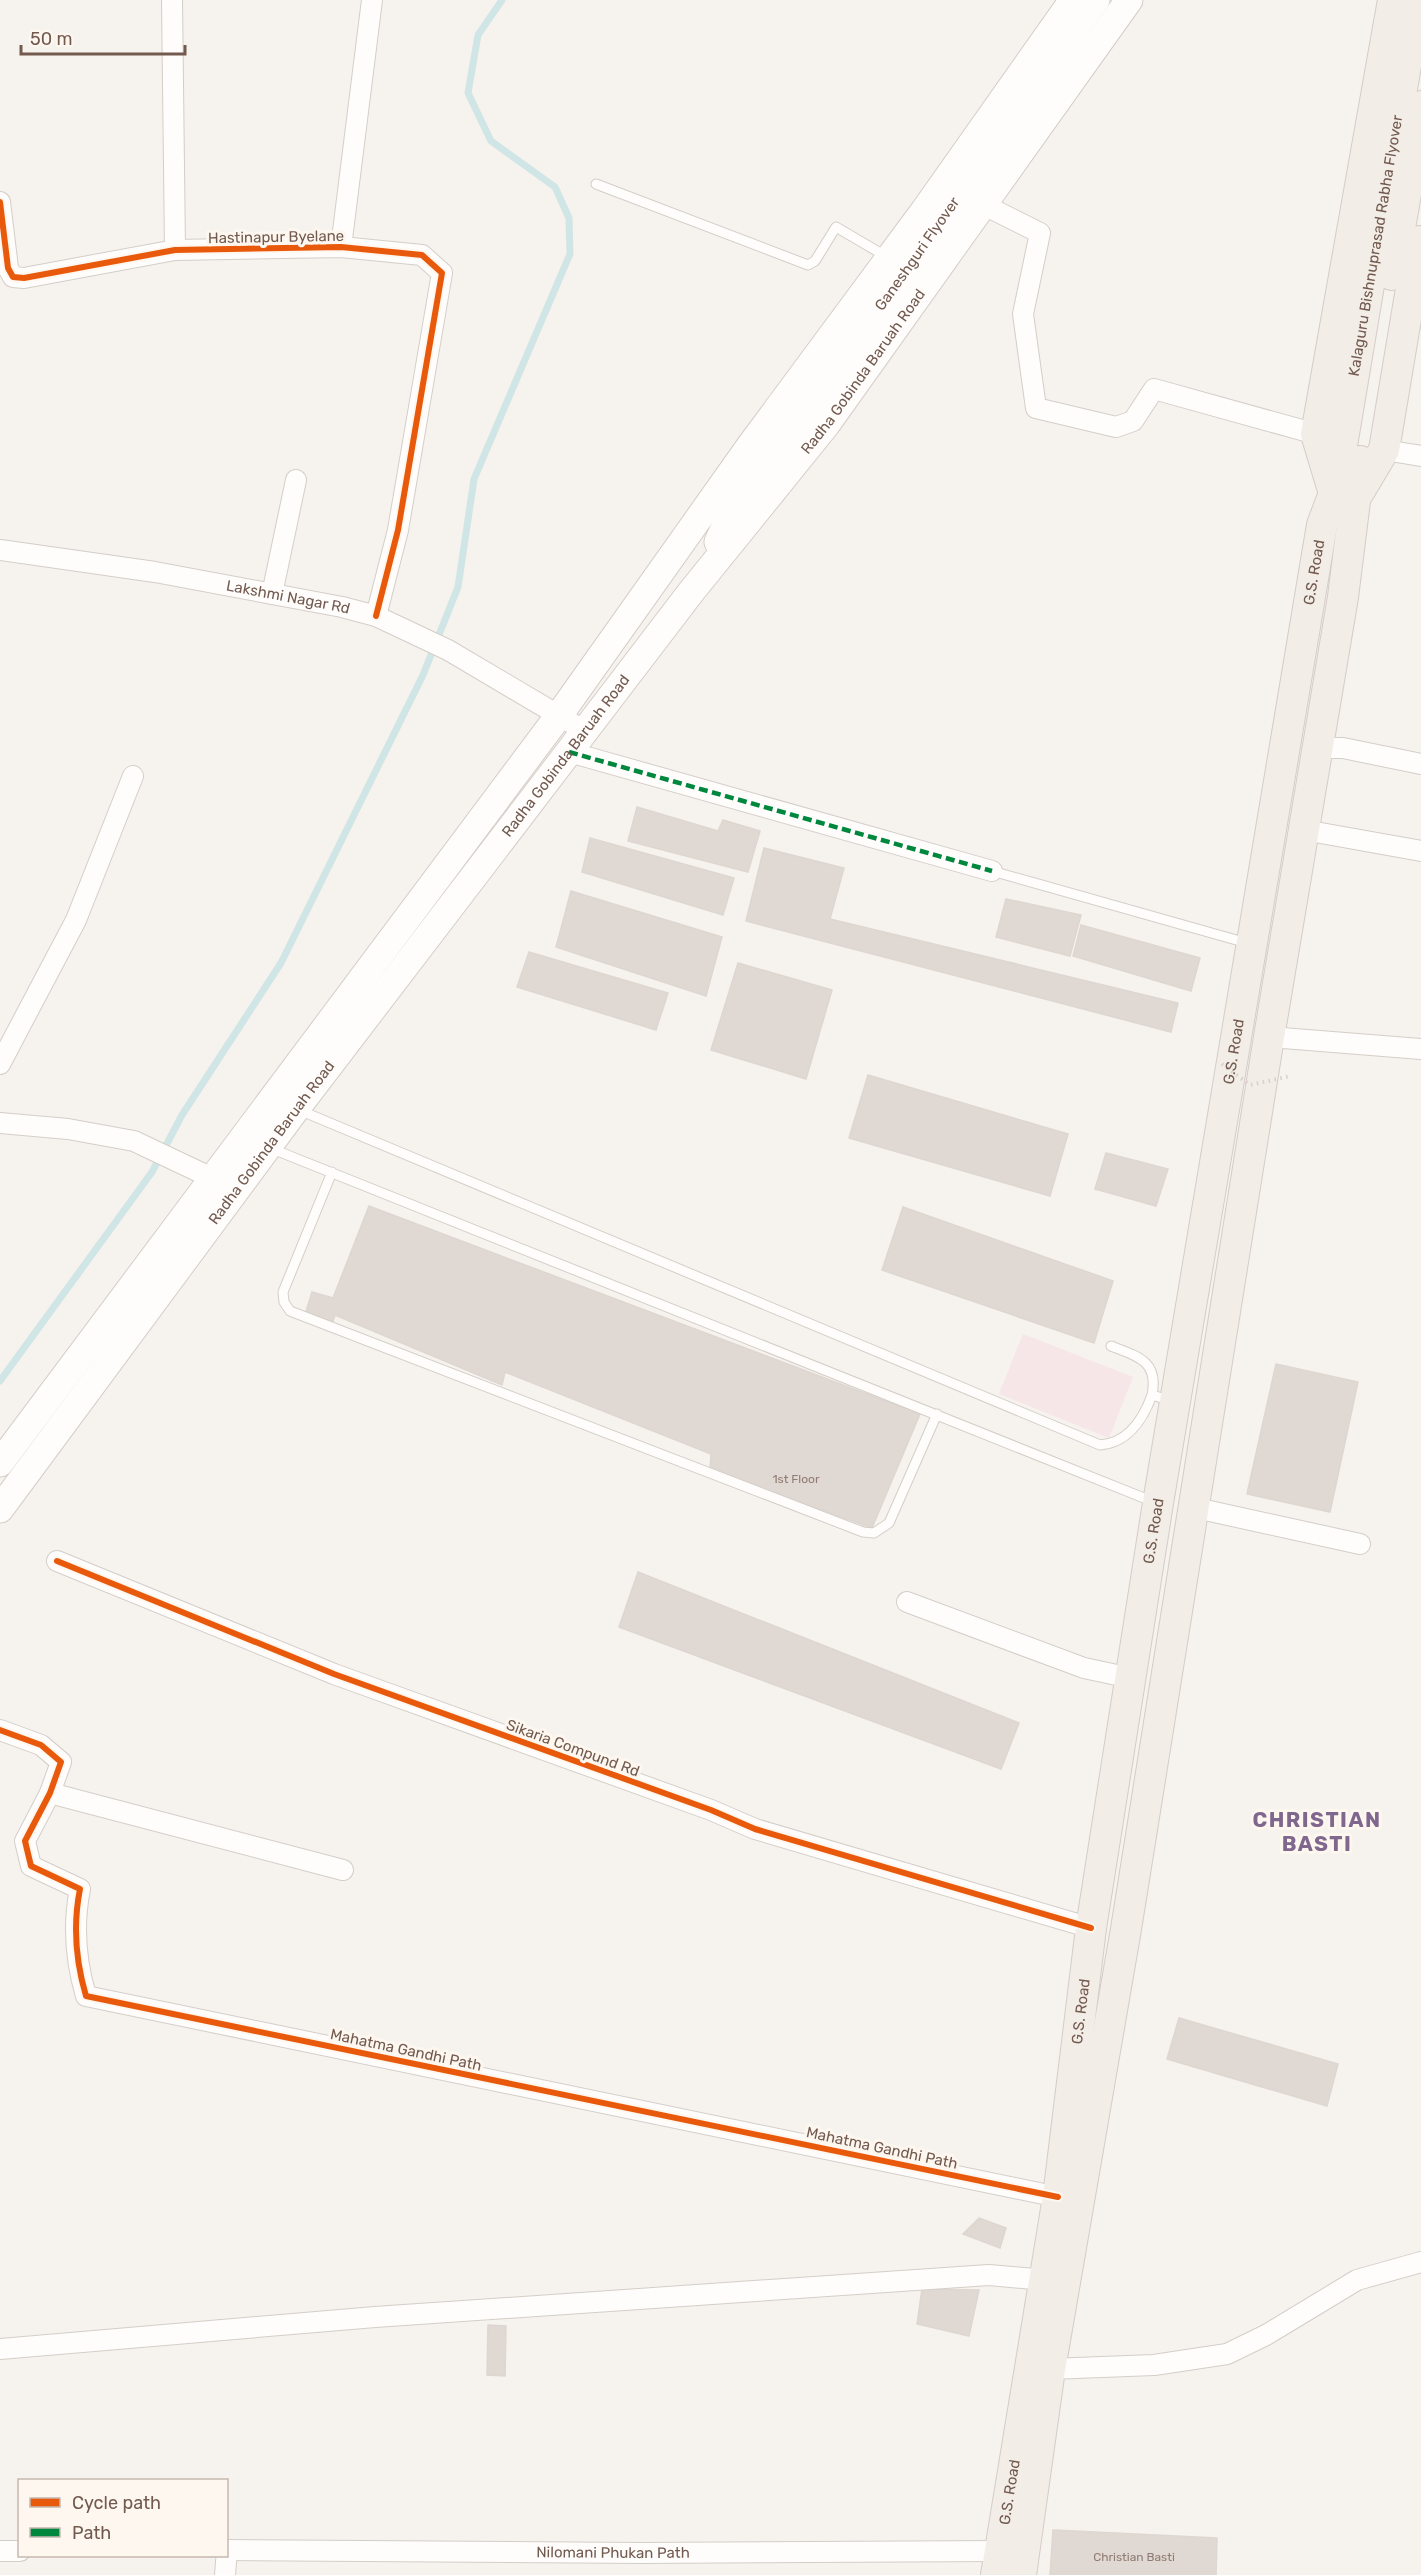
<svg xmlns="http://www.w3.org/2000/svg" width="1421" height="2575" viewBox="0 0 1421 2575" font-family="Rubik,sans-serif">
	<style>
		.medical { fill: #f7e6e7 }
		.lines { fill: none; stroke-linecap: round; stroke-linejoin: round }
		.stream { stroke: #d0e5e5; stroke-width: 7 }
		.building { fill: #e0d8d3; stroke: #ded6d0; stroke-width: 1.5 }
		.lane-casing { stroke: #d4cec8; stroke-width: 11 }
		.street-casing { stroke: #d4cec8; stroke-width: 22 }
		.secondary-casing { stroke: #d4cec8; stroke-width: 29 }
		.primary-casing { stroke: #d5ccc8; stroke-width: 32 }
		.lane { stroke: #fefdfc; stroke-width: 9 }
		.street { stroke: #fefdfc; stroke-width: 20 }
		.secondary { stroke: #fefdfc; stroke-width: 27 }
		.primary { stroke: #f2ede7; stroke-width: 30 }
		.path-bridge { stroke: #d7d0cc; stroke-width: 4; stroke-dasharray: 1.5 4.5; stroke-linecap: butt }
		.quiet { stroke: #00873e; stroke-width: 4.5; stroke-dasharray: 9 4.5; stroke-linecap: butt }
		.cycleway-casing { stroke: #fdf7ef; stroke-width: 10 }
		.cycleway { stroke: #e8590c; stroke-width: 6 }
		.labels { text-anchor: middle; dominant-baseline: central; stroke-width: 6; stroke-linejoin: round; paint-order: stroke }
		.number-label { font-size: 12px; fill: #907c73 }
		.street-label { font-size: 15px; fill: #735a4f; stroke: #fdf7ef }
		.district-label { font-size: 21px; font-weight: bold; letter-spacing: 1.5px; fill: #7f678e; stroke: #fdf7ef }
	</style>
	<rect width="100%" height="100%" fill="#f6f2ed"/>
	<path class="medical" d="M1023,1334L1133,1377L1109,1438L999,1394Z"/>
	<g class="lines">
		<path class="stream" d="M0,1381L152,1172L182,1115L281,963L423,675L458,587L474,479L570,254L569,218L555,187L491,141L468,93L478,35L502,0"/>
	</g>
	<path class="building" d="M637,807L718,831L723,820L760,831L748,872L628,841Z
		M590,838L734,878L723,915L582,872Z
		M764,848L844,868L830,919L1178,1003L1171,1032L746,921Z
		M571,891L722,937L706,996L556,947Z
		M1006,899L1081,915L1070,956L996,937Z
		M1081,925L1200,958L1191,991L1073,956Z
		M529,952L668,993L656,1030L517,987Z
		M738,963L832,990L806,1079L711,1050Z
		M868,1075L1068,1134L1050,1196L849,1138Z
		M1106,1153L1168,1169L1156,1206L1095,1189Z
		M369,1206L920,1414L872,1528L710,1470L711,1454L505,1372L502,1385L335,1315L332,1325L305,1315L312,1292L333,1298Z
		M903,1207L1113,1281L1094,1343L882,1270Z
		M1276,1364L1358,1382L1330,1512L1247,1494Z
		M638,1572L1019,1723L1001,1769L619,1627Z
		M1179,2018L1338,2064L1327,2106L1167,2059Z
		M979,2218L1006,2228L1000,2248L963,2234Z
		M922,2289L979,2290L969,2336L917,2324Z
		M488,2325L506,2326L505,2376L487,2375Z
		M1053,2530L1217,2538L1216,2575H1050Z"/>
	<g class="lines">
		<g class="lane-casing">
			<path id="lane" d="M596,184L808,265L815,261L836,227L887,257
				M992,871L1247,943
				M299,1110L1100,1445C1127,1443 1143,1420 1152,1395L1172,1401
				M270,1148L1154,1502
				M332,1172L283,1292L284,1302L290,1311L863,1532L874,1533L889,1523L937,1414
				M1111,1346C1137,1356 1159,1361 1152,1395"/>
		</g>
		<g class="street-casing">
			<g id="street">
				<path d="M172,0L175,250"/>
				<path d="M0,202L8,268L13,277L24,278L175,250L341,247L422,255L442,273L398,530L376,616"/>
				<path d="M982,204L1040,233L1023,314L1036,408L1116,427L1133,421L1154,389L1316,434"/>
				<path d="M341,247L372,0"/>
				<path d="M1384,450L1421,456"/>
				<path id="s1" d="M0,550L155,572L342,607L376,616L448,650L585,731"/>
				<path d="M272,594L296,480"/>
				<path d="M1317,748H1343L1421,764"/>
				<path d="M569,752L992,871"/>
				<path d="M1304,830L1421,851"/>
				<path d="M1269,1037L1421,1049"/>
				<path d="M0,1064L76,920L133,776"/>
				<path d="M0,1123L68,1129L134,1141L212,1178"/>
				<path d="M1196,1508L1360,1544"/>
				<path d="M57,1561L334,1674L711,1810L755,1829L1091,1928"/>
				<path d="M907,1602L1084,1668L1131,1678"/>
				<path d="M0,1730L41,1745L61,1762L50,1793L25,1841L31,1866L80,1889C73,1924 76,1962 86,1996L1058,2197"/>
				<path d="M50,1793L343,1870"/>
				<path d="M0,2349L375,2317L989,2275L1045,2280"/>
				<path d="M1050,2369L1154,2365L1227,2354L1266,2335L1357,2280L1421,2262"/>
				<path id="s2" d="M226,2550L641,2553L1000,2551"/>
				<path d="M0,2551H20"/>
				<path d="M225,2575L227,2550"/>
			</g>
		</g>
		<g class="secondary-casing">
			<g id="secondary">
				<path id="s3" d="M718,542L735,505L884,301L1096,0"/>
				<path d="M0,1463L560,714L750,446L924,211L1073,0"/>
				<path id="s4" d="M0,1509L296,1109L691,592L826,425L1129,0"/>
			</g>
		</g>
		<g class="primary-casing">
			<g id="primary">
				<path d="M1392,275L1421,106"/>
				<path d="M1332,487L1316,434L1393,0"/>
				<path d="M1359,492L1384,450L1419,241"/>
				<path id="s5" d="M996,2575L1058,2197L1091,1928L1158,1503L1322,525L1334,493L1417,0"/>
				<path d="M1021,2575L1050,2369L1126,1929L1269,1037L1343,597L1360,461"/>
			</g>
		</g>
		<use href="#lane" class="lane"/>
		<use href="#street" class="street"/>
		<use href="#secondary" class="secondary"/>
		<use href="#primary" class="primary"/>
		<path class="path-bridge" d="M1222,1064L1250,1085L1291,1076"/>
		<path class="quiet" d="M569,752L992,871"/>
		<g class="cycleway-casing">
			<path id="cycleway" d="M0,202L8,268L13,277L24,278L175,250L341,247L422,255L442,273L398,530L376,616
				M57,1561L334,1674L711,1810L755,1829L1091,1928
				M0,1730L41,1745L61,1762L50,1793L25,1841L31,1866L80,1889C73,1924 76,1962 86,1996L1058,2197"/>
		</g>
		<use href="#cycleway" class="cycleway"/>
	</g>
	<g class="labels">
		<g class="number-label">
			<text x="796" y="1479">1st Floor</text>
			<text x="1134" y="2557">Christian Basti</text>
		</g>
		<g class="street-label">
			<text transform="translate(276 237) rotate(-1)">Hastinapur Byelane</text>
			<text stroke="none"><textPath href="#s5" startOffset="2361">Kalaguru Bishnuprasad Rabha Flyover</textPath></text>
			<text stroke="none"><textPath href="#s3" startOffset="351">Ganeshguri Flyover</textPath></text>
			<text stroke="none"><textPath href="#s4" startOffset="1428">Radha Gobinda Baruah Road</textPath></text>
			<text stroke="none"><textPath href="#s5" startOffset="2028">G.S. Road</textPath></text>
			<text stroke="none"><textPath href="#s1" startOffset="292">Lakshmi Nagar Rd</textPath></text>
			<text stroke="none"><textPath href="#s4" startOffset="942">Radha Gobinda Baruah Road</textPath></text>
			<text stroke="none"><textPath href="#s5" startOffset="1542">G.S. Road</textPath></text>
			<text stroke="none"><textPath href="#s4" startOffset="456">Radha Gobinda Baruah Road</textPath></text>
			<text stroke="none"><textPath href="#s5" startOffset="1056">G.S. Road</textPath></text>
			<text transform="translate(573 1748) rotate(20)">Sikaria Compund Rd</text>
			<text stroke="none"><textPath href="#s5" startOffset="570">G.S. Road</textPath></text>
			<text transform="translate(406 2050) rotate(12)">Mahatma Gandhi Path</text>
			<text transform="translate(882 2148) rotate(12)">Mahatma Gandhi Path</text>
			<text stroke="none"><textPath href="#s5" startOffset="84">G.S. Road</textPath></text>
			<text stroke="none"><textPath href="#s2" startOffset="387">Nilomani Phukan Path</textPath></text>
		</g>
		<g class="district-label">
			<text x="1317" y="1819">CHRISTIAN<tspan x="1317" dy="24">BASTI</tspan></text>
		</g>
	</g>
	<rect x="18" y="2479" width="210" height="78" fill="#fdf7ef" stroke="#c6b8af" stroke-width="1.5"/>
	<rect x="30" y="2498" width="30" height="9" fill="#e8590c" stroke="#c6b8af" stroke-width="1.5"/>
	<text x="72" y="2509" font-size="18" fill="#735a4f">Cycle path</text>
	<rect x="30" y="2528" width="30" height="9" fill="#00873e" stroke="#c6b8af" stroke-width="1.5"/>
	<text x="72" y="2539" font-size="18" fill="#735a4f">Path</text>
	<path d="M21 45v9h164v-9" fill="none" stroke="#735a4f" stroke-width="3"/>
	<text x="30" y="45" font-size="18" fill="#735a4f" stroke="#fdf7ef" stroke-width="4.5" paint-order="stroke">50 m</text>
</svg>
